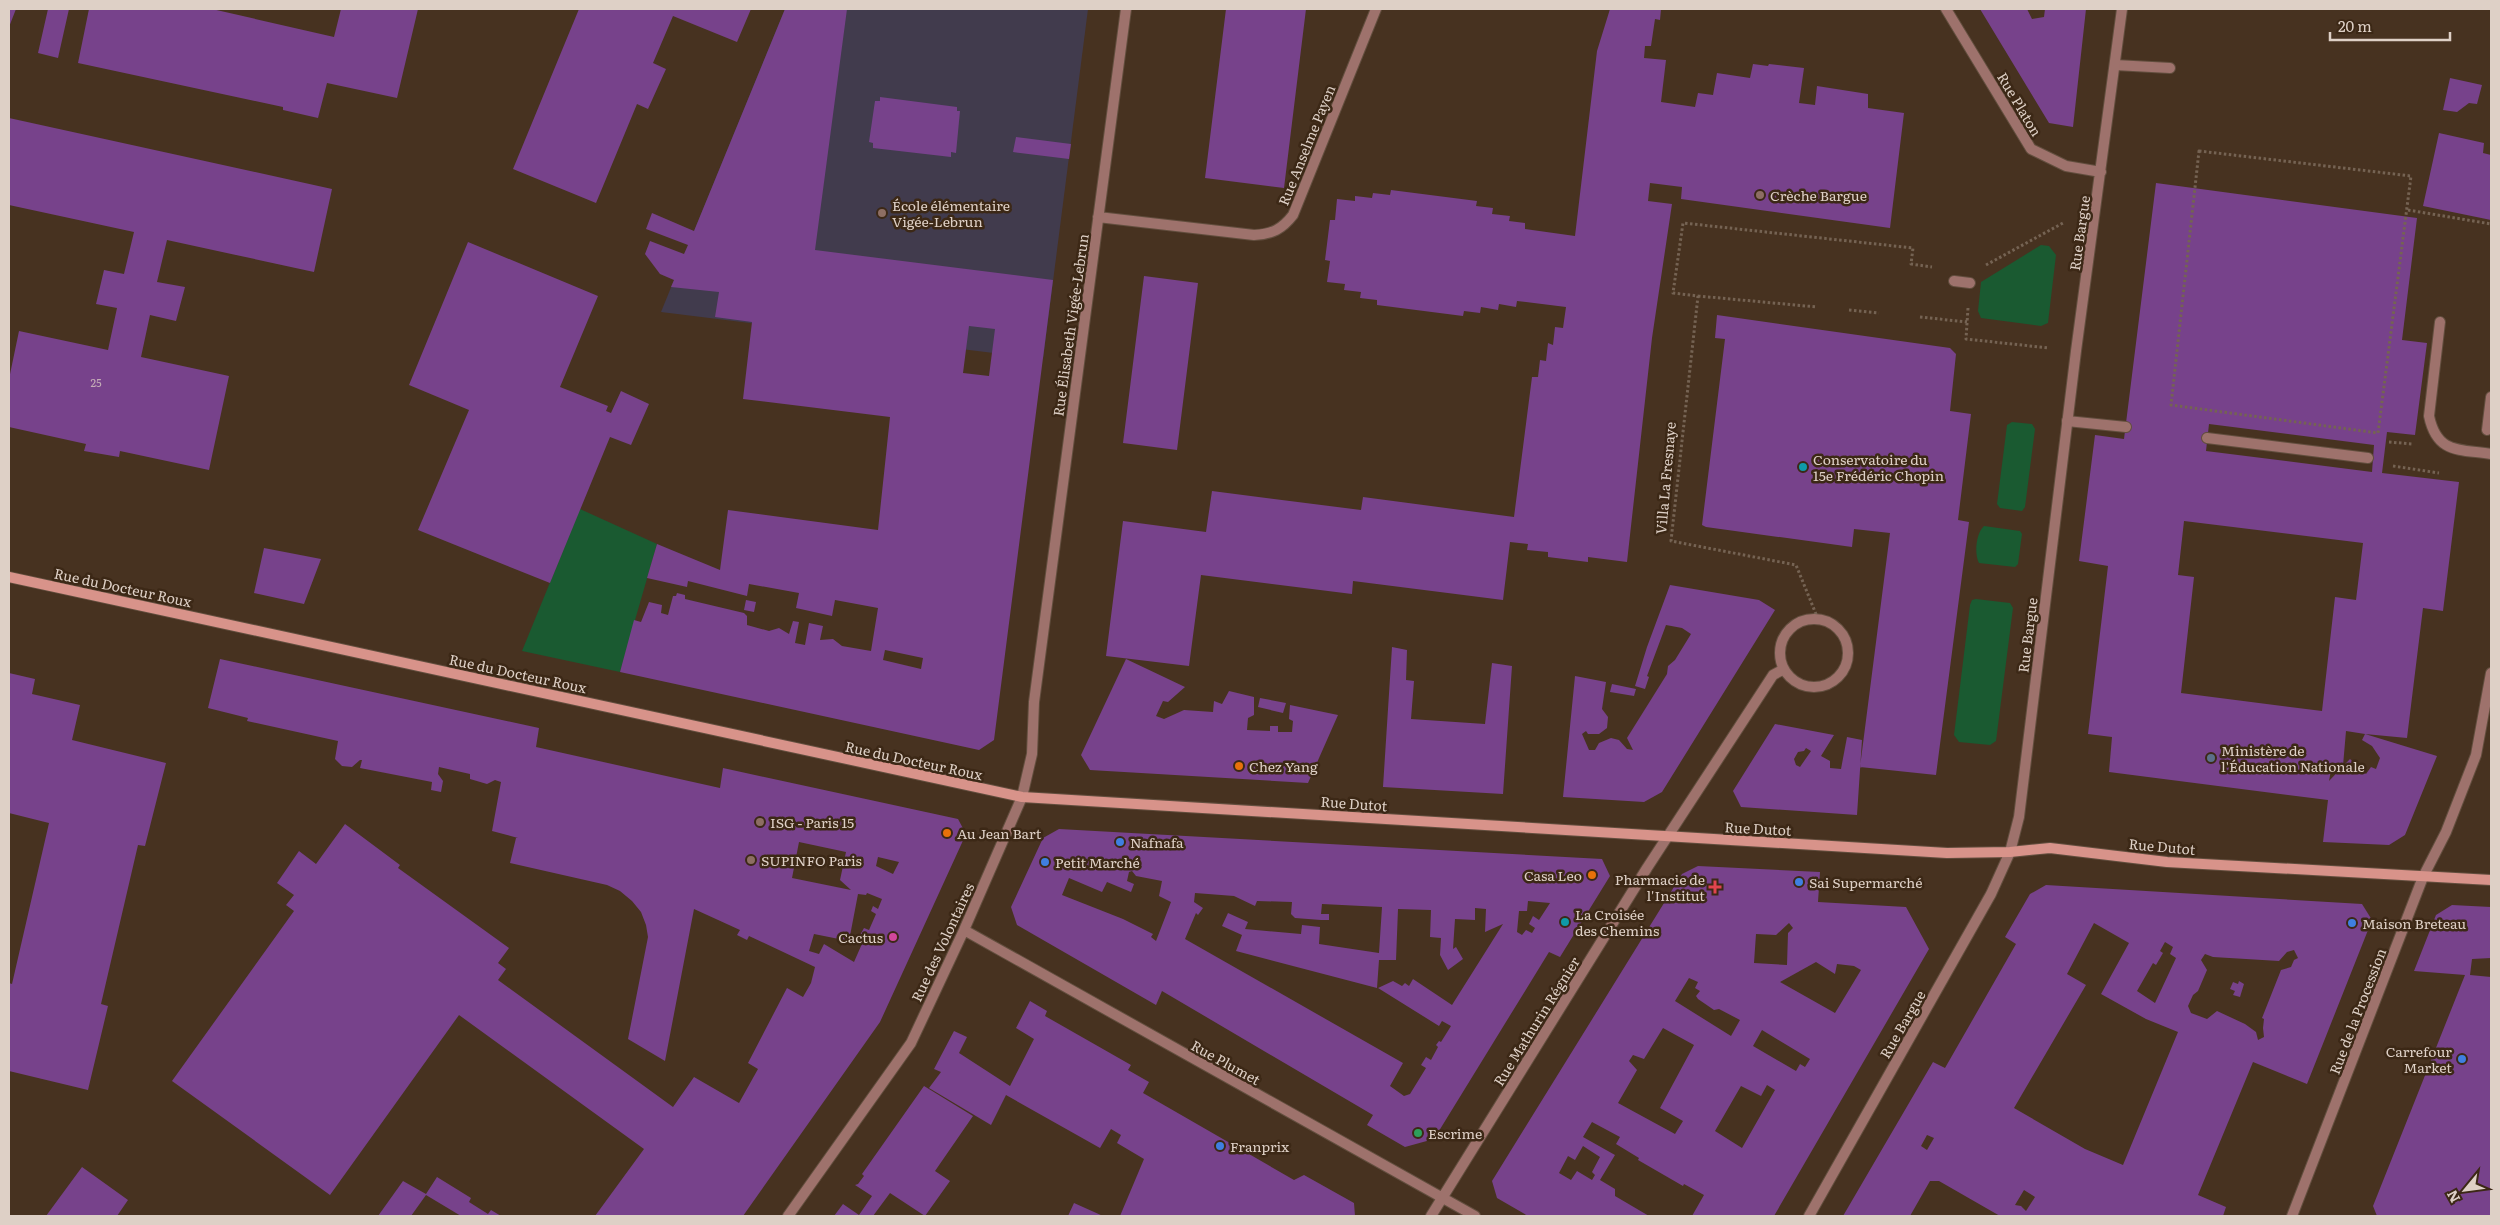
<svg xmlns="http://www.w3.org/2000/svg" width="2500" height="1225" viewBox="0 0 2500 1225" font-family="Literata,serif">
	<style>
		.education { fill: #413b4d }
		.green { fill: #1a5a31 }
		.building { fill: #77428b; fill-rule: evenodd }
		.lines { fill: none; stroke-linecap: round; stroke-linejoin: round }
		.lane-casing { stroke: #624e3e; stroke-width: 12 }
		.street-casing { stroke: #624e3e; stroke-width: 12 }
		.secondary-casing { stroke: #624e3e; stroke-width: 12 }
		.path { stroke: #756353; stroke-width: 3; stroke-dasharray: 2.5 2.5; stroke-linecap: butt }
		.lane { stroke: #9e726c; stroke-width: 10 }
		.street { stroke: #9e726c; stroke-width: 10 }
		.secondary { stroke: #d8938a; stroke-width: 10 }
		.education-dot { fill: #8d6e63; stroke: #3c2816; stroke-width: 2 }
		.culture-dot { fill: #0f9aa8; stroke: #3c2816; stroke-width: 2 }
		.service-dot { fill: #5c6f8a; stroke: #3c2816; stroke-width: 2 }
		.food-dot { fill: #e8710a; stroke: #3c2816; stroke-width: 2 }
		.shop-dot { fill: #3f7fe0; stroke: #3c2816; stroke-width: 2 }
		.health-dot { fill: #e0444e; stroke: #3c2816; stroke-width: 2 }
		.hotel-dot { fill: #d1479c; stroke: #3c2816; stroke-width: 2 }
		.leisure-dot { fill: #2e9e5b; stroke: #3c2816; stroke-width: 2 }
		.labels { text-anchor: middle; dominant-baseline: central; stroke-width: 5; stroke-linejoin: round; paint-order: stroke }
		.number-label { font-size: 11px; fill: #c4acb7 }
		.street-label { font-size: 14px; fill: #ded0c6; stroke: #3c2816 }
		.poi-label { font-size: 14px; fill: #ded0c6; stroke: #3c2816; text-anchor: start }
	</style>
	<rect width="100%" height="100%" fill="#473220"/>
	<path class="education" d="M785,9H1088L1043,359L661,312Z"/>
	<path class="green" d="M2041,245L2049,246L2056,255L2048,323L2041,326L1981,318L1978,311L1981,282Z
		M2012,422L2032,424L2035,429L2025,507L2022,511L2000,508L1997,504L2007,425Z
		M580,509L657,544L620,672L522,651Z
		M1984,526L2020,531L2022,534L2018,564L2015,567L1979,563C1974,554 1976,533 1984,526Z
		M1976,599L2010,603L2013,608L1996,741L1990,745L1959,742L1954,735L1970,605L1972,600Z"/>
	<path class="building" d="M9,9H16L9,27Z
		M48,9H69L58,58L38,53Z
		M89,9H212L334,37L341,9H418L397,98L327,83L318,118L283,110V107L78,63Z
		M579,9H751L737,42L673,16L653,63L666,69L648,109L637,104L596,203L513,169Z
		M785,9H847L815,250L1053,280L994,740L979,750L620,672L634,620L641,622L649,602L662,605L661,613L668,615L673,596H676L677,593L685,595V599L744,613L747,616V625L769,631L779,628L789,634L793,621L799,622L795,643L805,645L809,623L823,626L820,640L833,639L842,646L871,651L878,608L835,600L832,616L796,608L799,593L749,584L747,596L688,581L687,587L647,578L657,544L720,570L728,510L878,530L890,417L743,399L752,322L715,317L719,292L671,287L674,280L660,274L645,254L650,241L684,254L688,245L646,229L652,213L694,231ZM969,326L995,329L989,376L963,373ZM885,650L923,658L921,669L883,660Z
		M1226,9H1306L1284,188L1205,178Z
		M1610,9H1661L1660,20L1655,19L1651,46H1645L1644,58L1666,60L1661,102L1695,107L1698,93L1713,95L1717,73L1750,78L1753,64L1768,66L1769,64L1804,68L1799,103L1815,105L1817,86L1868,94V108L1904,113L1890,228L1681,199L1682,187L1650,183L1648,201L1672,204L1652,338L1627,562L1588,557V562L1548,557V552L1527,550L1528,544L1510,542L1503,600L1353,581L1352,594L1201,575L1189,666L1106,656L1123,521L1206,532L1212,491L1361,510L1363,497L1514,517L1532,377H1538L1540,360L1546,361L1548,343L1553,345L1555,327L1563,328L1566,307L1517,301L1516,307L1499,304L1498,310L1481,307L1480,313L1464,311L1463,316L1377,305V300L1360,298L1361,292L1344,290L1345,284L1327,282L1330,261L1325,260L1330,220H1335L1337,199L1355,201V196L1372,198L1373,193L1390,195L1391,190L1477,201L1476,206L1493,208L1492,214L1510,216L1509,221L1525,223V229L1575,236L1597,51Z
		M1980,9H2027L2032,19L2044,17L2045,9H2086L2073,127L2049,123Z
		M2450,78L2482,85L2477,104L2469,103L2457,112L2443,110Z
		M880,97L957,107V111H960L956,153L951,152V157L873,148V143L869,142L875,101H880Z
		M9,118L332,189L314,272L167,240L157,282L185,287L176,321L150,315L141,357L229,376L209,470L120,451L119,457L84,451L86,444L9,427V379L19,331L108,350L117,308L96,304L104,270L124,274L134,232L9,205Z
		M2439,133L2484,143L2483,153L2491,155V220L2423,206Z
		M1016,137L1071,144L1069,159L1013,152Z
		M2156,183L2417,218L2402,340L2427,343L2415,435L2387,432L2382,473L2459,482L2443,611L2423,608L2407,738L2365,734L2437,756L2405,835L2389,845L2323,842L2328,800L2109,772L2112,737L2088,734L2108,566L2079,561L2095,435L2124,439ZM2209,424L2374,445L2372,472L2206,451ZM2184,521L2363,543L2356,600L2335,597L2322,711L2181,693L2194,577L2178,575ZM2346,731L2365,734L2362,740L2372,746L2380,758L2376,769L2371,767L2366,774L2350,759L2329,781L2332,765L2343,766Z
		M468,242L598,296L560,387L608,406L606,411L611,413L621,391L649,404L631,445L610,437L550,583L418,530L469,410L409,385Z
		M1144,276L1198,283L1177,450L1123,443Z
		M1717,315L1950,348L1956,354L1950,411L1971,414L1958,520L1969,522L1936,775L1860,767L1890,533L1854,529L1852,547L1706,527L1702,525L1725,339L1715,338Z
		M264,548L321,559L304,604L254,593Z
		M1670,585L1759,600L1775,610L1662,792L1644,802L1563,797L1575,676L1606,682L1602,709L1608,717L1607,728L1599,734H1588L1586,731L1582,734L1589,750H1595L1599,743L1611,738L1619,740L1627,749L1633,750L1627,738L1667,674L1668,666L1675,660L1691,634L1682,628L1666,625L1647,676L1649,677L1645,689L1635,686L1647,647Z
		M746,600L756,602L754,612L744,610Z
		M1392,647L1407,650L1406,680L1414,681L1411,719L1485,724L1492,663L1512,666L1503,794L1383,787Z
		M220,659L539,728L536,747L720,788L723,768L958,819L966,834L880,1022L743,1216H595L644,1149L459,1015L330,1195L172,1081L294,911L286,905L294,895L277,883L299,851L316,864L345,824L400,865L398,868L509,948L498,963L506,969L498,980L673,1107L694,1077L739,1103L758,1069L748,1063L787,988L803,997L811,983L815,967L749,936L747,940L737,935L740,930L694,909L665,1061L628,1039L648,937L646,925L641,912L632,901L620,891L607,885L510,863L516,838H518L492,831L501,782L495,780L487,784L470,779V774L439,767L438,774L443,781L441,792L431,790L432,782L360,768L362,760H360L352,767L342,766L335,759L338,741L247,721L248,718L208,708ZM799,842L846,852L840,880L851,890L792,878ZM878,857L899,862L893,874L876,866ZM867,893L882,899L878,909L873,906L871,911L876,914L869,930L864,928L860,935L865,937L854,962L824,944L819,954L809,951L814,934L849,941L858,894L866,895Z
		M1126,659L1185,687L1168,702L1163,701L1156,716L1164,719L1184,710L1213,712L1214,701L1222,704L1229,691L1254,697V715L1248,718L1247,730L1270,731V726H1278V732H1292L1293,721L1289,719L1290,705L1338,715L1308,783L1090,770L1081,755Z
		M9,673L35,679L32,694L80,705L72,740L166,763L145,846L138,845L101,1004L108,1006L88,1090L9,1071V983L12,984L49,823L9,813Z
		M1612,684L1636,689L1634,696L1610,692Z
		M1260,698L1286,703L1283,713L1258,707Z
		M1775,724L1834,735L1821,756L1830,761V768L1841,769L1847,737L1862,740L1857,815L1741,807L1733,791ZM1806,748L1811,751L1800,767L1796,765L1794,759L1798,752L1804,751Z
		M1059,829L1602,859L1610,876L1560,957L1549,952L1434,1139L1405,1147L1367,1125L1373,1115L1162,991L1156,1005L1017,925L1011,907L1043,838ZM1132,871L1136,876L1162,881L1159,896L1171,902L1156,941L1151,937L1153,934L1123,919L1062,895L1069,878L1102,892L1107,882L1131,892L1134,884L1127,881L1129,872ZM1195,893L1234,896L1255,906L1257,901L1292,902L1291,914L1295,918L1321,920H1329V914H1321L1322,904L1382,907L1379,953L1319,944L1320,927L1302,925L1301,934L1245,929L1248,922L1228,913L1222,926L1242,935L1236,951L1377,988L1379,960H1396L1398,909L1431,910L1430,937L1441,938L1440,955L1448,970L1463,959L1456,947L1453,949L1455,919L1475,920V908L1486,909L1485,932L1503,924L1452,1005L1413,979L1409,986L1405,983L1402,986L1393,981L1378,988L1439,1026L1442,1021L1451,1026L1441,1042L1439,1041L1436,1045L1438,1047L1431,1060L1426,1057L1421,1065L1426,1068L1410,1094L1404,1096L1390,1086L1403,1063L1185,939L1196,913L1198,915L1203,908L1194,902ZM1528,901L1550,903L1539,920L1533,916L1529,924L1535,928L1532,933L1526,930L1522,935L1517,932L1519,911H1527Z
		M1698,866L1820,872L1818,902L1906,907L1929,949L1774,1216H1692L1704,1195L1684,1184L1683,1186L1638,1160L1639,1158L1616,1144L1620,1137L1592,1122L1583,1137L1615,1155L1600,1180L1615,1189V1196L1649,1216H1528L1497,1198L1492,1181L1682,874ZM1789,923L1793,928L1788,933L1787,965L1754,963L1756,934L1776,935ZM1816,962L1835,974L1837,964L1854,966L1861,970L1835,1013L1780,982ZM1689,978L1698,982L1695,988L1700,991L1696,996L1698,999L1714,1010L1719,1009L1740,1020L1731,1036L1675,1001ZM1663,1028L1694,1045L1660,1108L1683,1121L1675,1134L1618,1103L1637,1070L1629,1061L1633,1055L1644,1059ZM1762,1030L1810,1059L1805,1067L1800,1064L1796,1071L1753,1046ZM1767,1085L1775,1090L1742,1148L1715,1131L1741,1086L1761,1096ZM1583,1146L1600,1157L1592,1172L1595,1175L1592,1180L1577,1171L1571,1180L1559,1173L1568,1156L1575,1160Z
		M2046,885L2362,904L2372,920L2307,1084L2253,1062L2198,1195L2226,1207L2223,1216H2000L1939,1181H1930L1910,1216H1843L1933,1062L1945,1068L2016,944L2005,937L2030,894ZM2094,923L2129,943L2101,994L2146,1019L2178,1032L2123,1165L2085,1149L2014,1108L2086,985L2067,974ZM2165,942L2173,947L2170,954L2176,958L2155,1003L2137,991L2153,963L2156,965L2163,953L2160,951ZM2294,950L2298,958L2294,960L2291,967L2281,970L2262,1018L2264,1019L2263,1028L2264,1037L2258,1040L2256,1032L2245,1024L2217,1011L2207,1019L2191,1013L2188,1006L2193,995L2198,991L2207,970L2201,960L2205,954L2213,957L2279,961L2287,952ZM1927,1135L1934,1138L1927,1150L1921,1146ZM2024,1190L2035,1197L2026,1211L2021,1206L2015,1205Z
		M2452,905L2491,907V958L2472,959L2470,975L2491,977V1216H2377L2373,1206L2465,975L2414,971L2436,915Z
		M2239,981L2244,984L2240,997L2233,995L2235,991L2230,989L2233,982L2238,984Z
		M1030,1001L1047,1011L1045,1016L1131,1065L1128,1070L1149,1082L1143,1093L1294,1180L1304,1175L1354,1203L1355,1216H1120L1144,1159L1117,1143L1121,1135L1111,1129L1100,1148L1006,1095L991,1125L929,1088L941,1072L934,1069L954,1031L967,1037L959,1053L1010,1086L1034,1039L1016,1028Z
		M924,1086L973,1116L935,1171L950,1181L925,1216L890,1193L873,1216H834L843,1204L859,1215L872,1196L855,1185L858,1184L864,1176L862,1174Z
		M82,1167L128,1200L117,1216H46Z
		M437,1177L471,1198L469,1202L488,1214L491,1210L501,1216H461L426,1195L411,1216H378L403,1181L426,1194Z
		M1074,1203L1103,1216H1068Z"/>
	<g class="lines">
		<g class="lane-casing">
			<path id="lane" d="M2115,65L2170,68
				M2440,322L2429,416C2437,454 2459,449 2491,454
				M2067,421L2126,427
				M2487,430L2491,397
				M2207,438L2368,458"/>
		</g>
		<g class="street-casing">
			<path id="street" d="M1946,9L2031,149L2066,166L2101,172
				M1098,217L1254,235C1273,234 1282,229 1293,215L1376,9
				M1954,281L1970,283
				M1780 653a34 34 0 1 1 68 0a34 34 0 1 1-68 0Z
				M964,930L1475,1216
				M788,1216L911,1043L964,930L1022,797L1032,754L1034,702L1126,9
				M1431,1216L1647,868L1773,675L1784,669
				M1809,1216L1991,894L2010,852L2019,817L2076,351L2122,9
				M2292,1216L2423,877L2446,832L2476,755L2491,673"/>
		</g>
		<g class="secondary-casing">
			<path id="secondary" d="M9,577L1022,797L1947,853L2010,852L2050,848L2167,862L2491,880"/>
		</g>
		<path class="path" d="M2199,151L2411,176L2378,433L2171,405Z
			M2408,210L2491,224
			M1986,265L2063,223
			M1698,296L1817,307
			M1968,308L1966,339L2049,348
			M1849,310L1879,313
			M1920,317L1967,322
			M2389,442L2412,444
			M2393,466L2439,473
			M1818,619L1796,565L1671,541L1698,296L1673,293L1683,223L1913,248L1911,264L1932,267"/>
		<use href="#lane" class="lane"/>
		<use href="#street" class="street"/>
		<use href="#secondary" class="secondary"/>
	</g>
	<g class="education-dot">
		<circle cx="1760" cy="195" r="5"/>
		<circle cx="882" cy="213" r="5"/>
		<circle cx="760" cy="822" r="5"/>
		<circle cx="751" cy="860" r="5"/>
	</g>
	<g class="culture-dot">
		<circle cx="1803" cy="467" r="5"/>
		<circle cx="1565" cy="922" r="5"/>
	</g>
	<circle class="service-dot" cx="2211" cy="758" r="5"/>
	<g class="food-dot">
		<circle cx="1239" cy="766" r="5"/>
		<circle cx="947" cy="833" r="5"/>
		<circle cx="1592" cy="875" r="5"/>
	</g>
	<g class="shop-dot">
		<circle cx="1120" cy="842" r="5"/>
		<circle cx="1045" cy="862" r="5"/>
		<circle cx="1799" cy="882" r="5"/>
		<circle cx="2352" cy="923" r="5"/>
		<circle cx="2462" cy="1059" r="5"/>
		<circle cx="1220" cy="1146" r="5"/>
	</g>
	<path class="health-dot" d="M1712.5 879.5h5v5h5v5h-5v5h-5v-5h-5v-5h5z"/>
	<circle class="hotel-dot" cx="893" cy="937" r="5"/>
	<circle class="leisure-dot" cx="1418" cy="1133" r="5"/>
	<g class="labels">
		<g class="number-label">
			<text x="96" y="382">25</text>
		</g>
		<g class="street-label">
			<text transform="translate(2020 104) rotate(59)">Rue Platon</text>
			<text transform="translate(1306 145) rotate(-68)">Rue Anselme Payen</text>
			<text transform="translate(2079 233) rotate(-82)">Rue Bargue</text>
			<text transform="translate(1070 325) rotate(-82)">Rue Élisabeth Vigée-Lebrun</text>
			<text transform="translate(1665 478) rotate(-85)">Villa La Fresnaye</text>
			<text transform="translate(123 587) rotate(12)">Rue du Docteur Roux</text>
			<text transform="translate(2027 635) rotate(-83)">Rue Bargue</text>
			<text transform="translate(518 673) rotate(12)">Rue du Docteur Roux</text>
			<text transform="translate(914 760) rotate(12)">Rue du Docteur Roux</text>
			<text transform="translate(1354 803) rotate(4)">Rue Dutot</text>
			<text transform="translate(1758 828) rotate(3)">Rue Dutot</text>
			<text transform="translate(2162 846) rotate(5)">Rue Dutot</text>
			<text transform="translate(942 942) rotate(-65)">Rue des Volontaires</text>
			<text transform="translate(2357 1011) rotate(-69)">Rue de la Procession</text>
			<text transform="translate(1536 1021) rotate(-58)">Rue Mathurin Régnier</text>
			<text transform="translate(1902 1024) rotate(-60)">Rue Bargue</text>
			<text transform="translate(1226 1062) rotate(29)">Rue Plumet</text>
		</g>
		<g class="poi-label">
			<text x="1770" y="195">Crèche Bargue</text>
			<text x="892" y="205">École élémentaire<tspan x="892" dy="16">Vigée-Lebrun</tspan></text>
			<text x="1813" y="459">Conservatoire du<tspan x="1813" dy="16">15e Frédéric Chopin</tspan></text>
			<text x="2221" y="750">Ministère de<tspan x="2221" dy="16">l'Éducation Nationale</tspan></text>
			<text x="1249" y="766">Chez Yang</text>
			<text x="770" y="822">ISG - Paris 15</text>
			<text x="957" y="833">Au Jean Bart</text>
			<text x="1130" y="842">Nafnafa</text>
			<text x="761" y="860">SUPINFO Paris</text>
			<text x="1055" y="862">Petit Marché</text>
			<text x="1582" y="875" text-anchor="end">Casa Leo</text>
			<text x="1705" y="879" text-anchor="end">Pharmacie de<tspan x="1705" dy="16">l'Institut</tspan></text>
			<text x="1809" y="882">Sai Supermarché</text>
			<text x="1575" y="914">La Croisée<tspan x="1575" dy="16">des Chemins</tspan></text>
			<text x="2362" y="923">Maison Breteau</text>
			<text x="883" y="937" text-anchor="end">Cactus</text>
			<text x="2452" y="1051" text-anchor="end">Carrefour<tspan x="2452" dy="16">Market</tspan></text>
			<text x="1428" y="1133">Escrime</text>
			<text x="1230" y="1146">Franprix</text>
		</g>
	</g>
	<rect width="2500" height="1225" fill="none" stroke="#ded0c6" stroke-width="20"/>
	<g transform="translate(2465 1190) rotate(241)" stroke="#3c2816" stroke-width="4" paint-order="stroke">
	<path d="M0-4L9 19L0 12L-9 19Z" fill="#ded0c6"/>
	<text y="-8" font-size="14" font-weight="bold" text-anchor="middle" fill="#ded0c6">N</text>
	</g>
	<path d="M2330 32v8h120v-8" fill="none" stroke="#ded0c6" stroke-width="2.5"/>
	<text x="2338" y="32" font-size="15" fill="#ded0c6" stroke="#3c2816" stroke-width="4" paint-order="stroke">20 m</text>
</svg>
